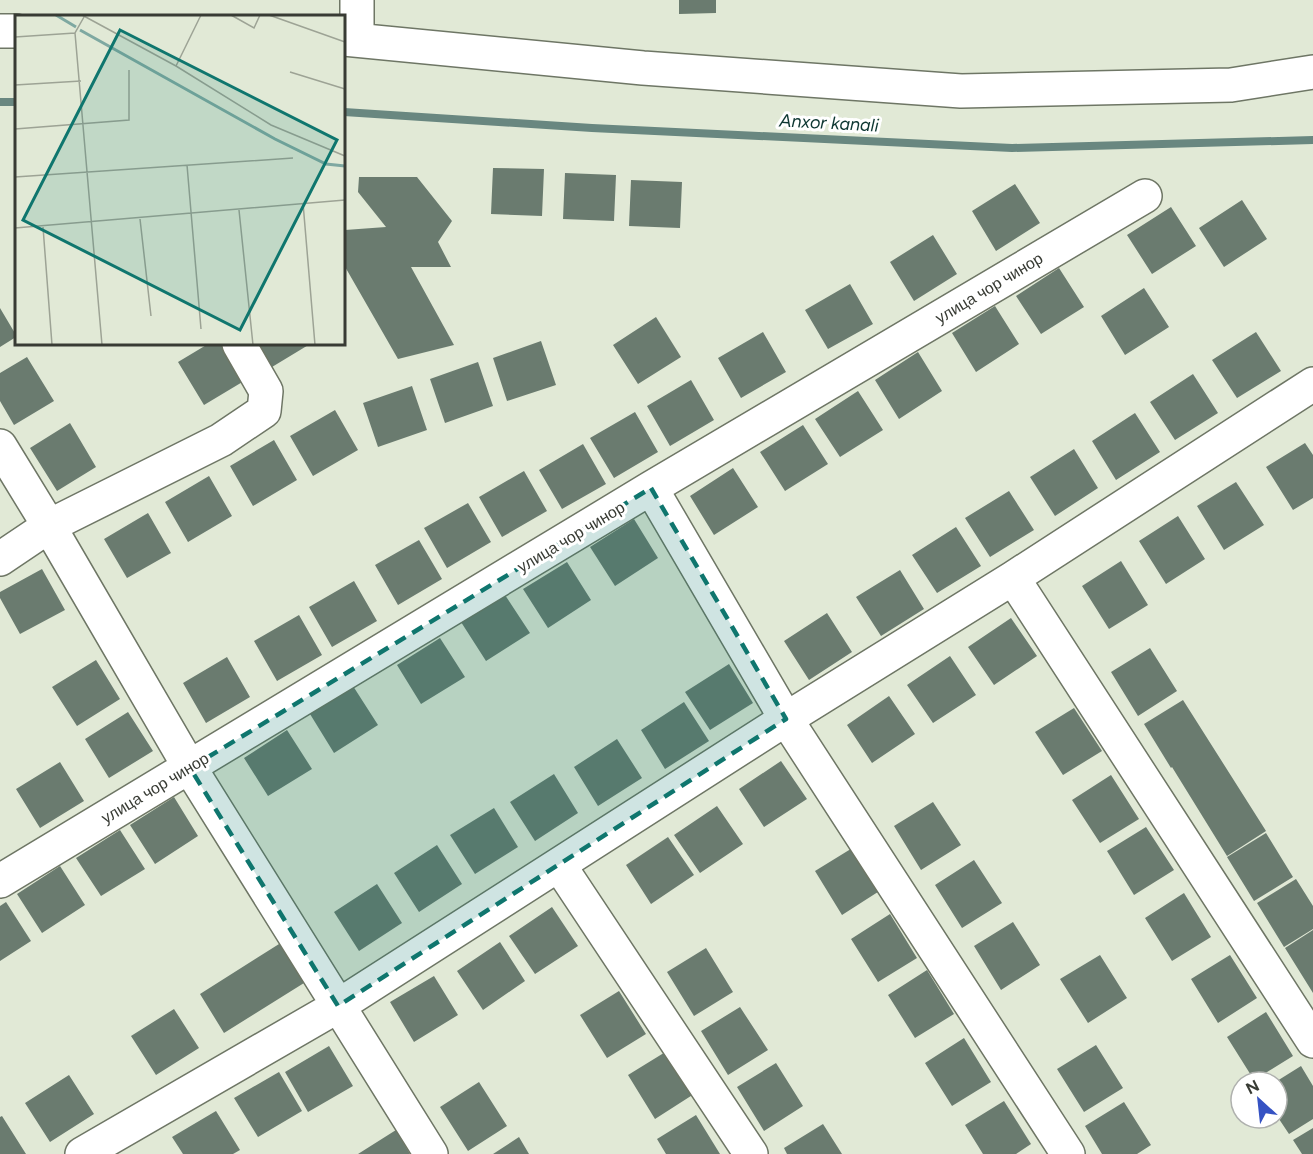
<svg xmlns="http://www.w3.org/2000/svg" width="1313" height="1154" viewBox="0 0 1313 1154" font-family="Figtree,sans-serif">
	<style>
		.lines { fill: none; stroke-linecap: round; stroke-linejoin: round }
		.stream { stroke: #698780; stroke-width: 8 }
		.building { fill: #6a7b6f }
		.minor-casing { stroke: #6e7665; stroke-width: 36 }
		.minor { stroke: #fff; stroke-width: 33 }
		.marked { fill: #0f766e; fill-opacity: 0.2; stroke: #0f766e; stroke-width: 4.5; stroke-dasharray: 12 8; stroke-linejoin: round }
		.labels { text-anchor: middle; dominant-baseline: central; stroke-width: 6; stroke-linejoin: round; paint-order: stroke }
		.street-label { font-size: 16px; fill: #383b34; stroke: #fff }
		.water-label { font-size: 18px; font-style: italic; fill: #0e3732; stroke: #fff }
		.inset-river { fill: none; stroke: #7ea8a1; stroke-width: 3 }
		.inset-road { fill: none; stroke: #9da395; stroke-width: 1.5 }
		.view { fill: #0f766e; fill-opacity: 0.15; stroke: #0f766e; stroke-width: 3 }
		.inset-edge { fill: none; stroke: #383b34; stroke-width: 3 }
	</style>
	<rect width="100%" height="100%" fill="#e1e9d6"/>
	<g class="lines">
		<path class="stream" d="M0,102H16
			M344,112L592,128L1012,148L1313,140"/>
	</g>
	<path class="building" d="M679,0H716V13L679,14Z
		M493,168L544,169L542,216L491,214Z
		M565,173L616,175L614,221L563,219Z
		M359,177H417L452,221L438,242L451,267H411L454,345L398,359L344,265V226L345,230L386,227L358,192Z
		M631,180L682,182L680,228L629,226Z
		M1015,184L1040,223L996,251L972,211Z
		M1242,200L1267,239L1224,267L1199,228Z
		M1171,207L1196,246L1152,274L1127,235Z
		M933,235L957,274L914,301L890,262Z
		M1059,268L1084,307L1041,334L1016,296Z
		M850,284L873,324L828,349L805,310Z
		M1144,288L1169,327L1125,355L1101,316Z
		M995,306L1019,344L976,372L952,333Z
		M0,308L16,335V337L0,347Z
		M656,317L681,357L638,384L613,345Z
		M763,332L786,372L741,398L718,358Z
		M1256,332L1281,371L1237,398L1212,360Z
		M541,341L556,385L507,401L493,358Z
		M208,344H221L244,381L204,405L178,362Z
		M258,344H310L272,367Z
		M918,352L942,391L899,419L875,380Z
		M27,357L54,401L14,425L0,401V373Z
		M478,362L493,406L445,423L430,379Z
		M1193,374L1218,413L1175,440L1150,402Z
		M691,380L714,420L670,446L647,406Z
		M412,386L427,430L378,447L363,403Z
		M858,391L883,430L840,457L815,419Z
		M335,410L358,450L313,476L290,436Z
		M635,412L658,452L614,478L590,438Z
		M1135,413L1160,452L1116,480L1092,441Z
		M70,423L96,467L57,491L30,448Z
		M803,425L828,464L785,491L760,452Z
		M274,440L297,480L253,506L230,466Z
		M1305,443L1313,455V498L1293,510L1266,467Z
		M583,444L606,484L562,509L539,470Z
		M1074,449L1098,488L1055,516L1030,477Z
		M733,468L758,507L714,535L690,496Z
		M524,471L547,511L502,537L479,497Z
		M209,476L232,516L188,542L165,502Z
		M1236,482L1264,525L1224,550L1197,506Z
		M1009,491L1034,530L990,557L965,518Z
		M468,503L491,542L447,568L424,528Z
		M148,513L171,553L127,578L104,539Z
		M1178,516L1205,559L1166,584L1139,541Z
		M634,519L658,558L615,586L590,547Z
		M956,527L981,566L937,593L912,555Z
		M419,540L442,579L398,605L375,565Z
		M1121,561L1148,605L1109,629L1082,586Z
		M567,562L591,600L548,628L523,589Z
		M42,569L65,610L20,634L0,598V592Z
		M900,570L924,609L881,636L856,597Z
		M354,581L377,621L332,647L309,607Z
		M505,595L530,633L486,661L461,622Z
		M827,613L852,652L809,680L784,641Z
		M299,615L322,655L277,681L254,641Z
		M1011,618L1037,656L994,685L968,647Z
		M440,638L465,677L421,704L397,665Z
		M1150,648L1177,691L1138,716L1111,672Z
		M950,656L976,695L933,723L907,685Z
		M227,657L250,697L206,723L183,683Z
		M96,660L120,699L77,726L52,687Z
		M729,664L753,703L710,730L685,692Z
		M353,686L378,725L334,753L310,714Z
		M889,696L915,734L872,763L847,725Z
		M1183,700L1266,831L1227,856L1172,767L1171,768L1144,724Z
		M684,702L709,741L665,769L641,730Z
		M1074,708L1102,751L1063,775L1035,732Z
		M128,712L153,751L109,778L85,739Z
		M287,730L312,769L268,796L244,758Z
		M617,739L642,778L598,806L574,767Z
		M781,761L807,799L764,827L739,789Z
		M60,762L84,801L40,828L16,789Z
		M554,774L578,813L535,841L510,802Z
		M1111,775L1139,819L1100,843L1072,800Z
		M174,797L198,836L155,864L130,825Z
		M933,802L961,845L921,870L894,826Z
		M717,806L743,844L700,873L674,835Z
		M494,808L518,847L475,874L450,835Z
		M1146,827L1174,870L1134,895L1107,851Z
		M120,830L145,869L101,896L76,858Z
		M1266,833L1293,877L1254,901L1227,857Z
		M668,837L694,875L651,904L626,865Z
		M437,845L462,884L419,912L394,873Z
		M854,847L881,890L842,915L815,871Z
		M974,860L1002,903L962,928L935,885Z
		M60,866L85,905L42,933L17,894Z
		M1296,879L1313,906V929L1284,947L1257,903Z
		M377,884L402,923L359,951L334,912Z
		M1184,893L1211,937L1172,961L1145,918Z
		M6,902L31,941L0,961V906Z
		M552,907L578,946L535,974L509,936Z
		M890,914L917,958L878,982L851,939Z
		M1013,922L1040,965L1001,990L974,946Z
		M1313,930V993L1285,948Z
		M287,939L312,978L224,1033L200,994Z
		M500,942L525,981L483,1010L457,971Z
		M706,948L733,992L694,1016L667,972Z
		M1100,955L1127,998L1088,1023L1060,979Z
		M1230,955L1257,998L1218,1023L1191,979Z
		M927,970L954,1014L915,1038L888,995Z
		M434,976L458,1015L414,1042L390,1002Z
		M619,991L646,1034L607,1058L580,1015Z
		M740,1007L768,1050L728,1075L701,1031Z
		M174,1009L199,1048L156,1075L131,1036Z
		M1266,1012L1293,1056L1254,1080L1227,1037Z
		M964,1038L991,1082L952,1106L925,1063Z
		M1096,1045L1123,1088L1084,1112L1057,1069Z
		M329,1046L353,1086L308,1112L285,1072Z
		M667,1051L694,1094L655,1119L628,1075Z
		M776,1063L803,1106L764,1131L737,1087Z
		M1301,1066L1313,1086V1119L1289,1134L1277,1116V1081Z
		M279,1072L302,1111L258,1137L234,1098Z
		M69,1075L94,1114L50,1142L25,1103Z
		M479,1082L507,1126L468,1151L440,1107Z
		M1004,1101L1031,1144L1016,1154H983L965,1125Z
		M1124,1102L1151,1145L1137,1154H1102L1085,1126Z
		M216,1111L240,1150L233,1154H183L172,1137Z
		M696,1115L720,1154H666L657,1139Z
		M2,1116L26,1154H0V1117Z
		M823,1124L842,1154H787L784,1148Z
		M1313,1128V1154H1302L1293,1140Z
		M396,1130L410,1154H358Z
		M519,1137L529,1154H493Z"/>
	<g class="lines">
		<g class="minor-casing">
			<path id="minor" d="M357,0V39
				M0,31H16
				M344,39L643,68L961,91L1231,85L1313,72
				M0,446L49,526L190,768L431,1154
				M651,488L786,719L1068,1154
				M0,559L49,526L221,440L264,411L266,391L239,344
				M1013,578L1313,1041
				M559,865L751,1154
				M0,881L651,488L1145,196
				M82,1154L338,1006L786,719L1013,578L1313,384"/>
		</g>
		<use href="#minor" class="minor"/>
	</g>
	<path class="marked" d="M651,488L786,719L338,1006L190,768Z"/>
	<g class="labels">
		<g class="street-label">
			<text transform="translate(989 288) rotate(-31)">улица чор чинор</text>
			<text transform="translate(571 537) rotate(-31)">улица чор чинор</text>
			<text transform="translate(155 788) rotate(-31)">улица чор чинор</text>
		</g>
		<g class="water-label">
			<text transform="translate(829 123) rotate(3)">Anxor kanali</text>
		</g>
	</g>
	<g transform="translate(15 15)">
		<rect width="330" height="330" fill="#e1e9d6"/>
		<path class="inset-river" d="M41,0L61,12M65,15L260,124L311,149L330,151"/>
		<path class="inset-road" d="M67,0L161,51L256,110L330,141M216,0L239,13L245,0M254,0L330,27M69,2L60,18L87,330M0,22L60,18M161,51L186,0M275,57L330,74M0,70L66,66M0,114L114,105V55M172,150L186,314M0,162L278,143M288,188L300,330M224,195L238,330M125,204L136,301M28,212L37,330M0,213L330,185"/>
		<path class="view" d="M105,15L322,125L225,315L8,205Z"/>
		<rect width="330" height="330" class="inset-edge"/>
	</g>
	<g transform="translate(1259 1100) rotate(333)"><circle r="28" fill="#ffffff" stroke="#afb1ae" stroke-width="1.5"/>
	<path d="M0-4.5L10 22L0 15L-10 22Z" fill="#3552c3"/>
	<text y="-9" font-size="16" font-weight="bold" text-anchor="middle" fill="#383b34">N</text>
	</g>
</svg>
